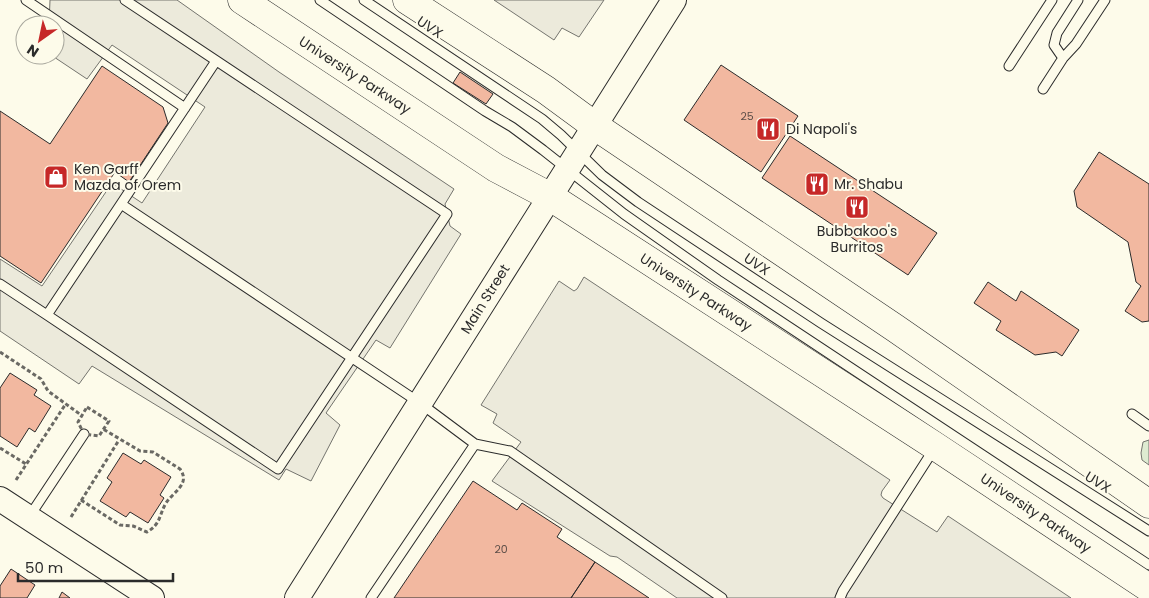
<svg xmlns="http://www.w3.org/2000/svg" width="1149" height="598" viewBox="0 0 1149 598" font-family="Poppins,sans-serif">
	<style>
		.green { fill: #deebd1; stroke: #74746e }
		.parking { fill: #eceadb; stroke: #74746e }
		.building { fill: #f2b8a0; stroke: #2b2b2b }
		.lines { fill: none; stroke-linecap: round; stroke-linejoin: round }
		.service-casing { stroke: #2b2b2b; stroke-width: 11 }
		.tertiary-casing { stroke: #2b2b2b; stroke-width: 26 }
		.primary-casing { stroke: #2b2b2b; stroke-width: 29 }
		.path { stroke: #6a6964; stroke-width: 3; stroke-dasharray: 4 2.5; stroke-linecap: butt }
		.service { stroke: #fdfbea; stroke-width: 9 }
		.tertiary { stroke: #fdfbea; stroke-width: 24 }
		.primary { stroke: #fdfbea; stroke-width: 28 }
		.labels { text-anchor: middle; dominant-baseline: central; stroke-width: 4; stroke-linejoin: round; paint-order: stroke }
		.number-label { font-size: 11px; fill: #5d4e48 }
		.street-label { font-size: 14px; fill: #2b2b2b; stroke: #fdfbea }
		.poi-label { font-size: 14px; fill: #2b2b2b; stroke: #fdfbea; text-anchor: start }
	</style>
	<rect width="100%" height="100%" fill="#fdfbea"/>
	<path class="green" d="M1149,440V465L1142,460L1141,453L1143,442Z"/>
	<path class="parking" d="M50,0H177L279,72L454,189L445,204L450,226L461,234L390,348L376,340L326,413L340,425L311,481L286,469L279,480L92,366L79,384L0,331V259L42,286L112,183L142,203L205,107L112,45L87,79L54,57L63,42L55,36V25H49Z
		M494,0H604L579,37L562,28L554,40Z
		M584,277L890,480L882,491L881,495L883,498L937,532L948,516L1071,598H677L617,557L610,556L492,481L521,442L493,423L497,414L481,405L559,281L574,291L577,289Z"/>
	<path class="building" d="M721,65L798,116L761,172L684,120Z
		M102,66L163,107L168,123L129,182L115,172L41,283L0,256V111L50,144Z
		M460,72L493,94L486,104L453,83Z
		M790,136L937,233L908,275L762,178Z
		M1099,152L1149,184V321L1142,322L1125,311L1141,286L1136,282L1128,242L1077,207L1074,191Z
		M988,282L1016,301L1021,291L1079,330L1062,356L1056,352L1035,355L996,330L1001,321L974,303Z
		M10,373L37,390L34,395L51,406L35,432L29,428L17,447L0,436V388Z
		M123,453L141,464L144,460L171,477L160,495L164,498L148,523L130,512L126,517L100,501L112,482L107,478Z
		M473,481L517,510L522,503L562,529L557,537L595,562L571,598H394Z
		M595,562L649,598H571Z
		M11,569L35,585L27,598H0V586Z
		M62,592L70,598H59Z"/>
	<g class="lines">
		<g class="service-casing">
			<path id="service" d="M26,0L185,108
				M320,0L485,111L512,127L543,150L624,214L718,280L1149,565
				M364,0L542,119L561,135L602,175L638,202L821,323L1149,531
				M1063,58L1054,45L1057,33L1078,0
				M1009,66L1052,0
				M1043,89L1063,58L1076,44L1105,0
				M121,204L216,61
				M0,284L47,315L121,204L420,403L475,444L510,451L722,598
				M47,315L278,469L447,214L125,0
				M1132,414L1149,426
				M29,517L84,434
				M371,598L475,444
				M840,598L843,591L934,449"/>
		</g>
		<g class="tertiary-casing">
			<path id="tertiary" d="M0,499L152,598
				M297,598L674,0"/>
		</g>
		<g class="primary-casing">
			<path id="primary" d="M242,0L496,168L549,196L935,446L1149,588
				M407,0L546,90L595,126L895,328L1149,504"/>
		</g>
		<path class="path" d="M0,352L41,379L48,391L81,415
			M87,407L109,421L99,436L84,434L78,422Z
			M0,448L26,464
			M16,480L65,405
			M81,500L120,525L133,526L147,532C161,524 159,515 166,503C173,492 191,484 180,469L153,452L140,451L103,429
			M71,517L119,440"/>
		<use href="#service" class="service"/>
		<use href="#tertiary" class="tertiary"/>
		<use href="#primary" class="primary"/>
	</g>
	<defs>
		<g id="restaurant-square" transform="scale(1.25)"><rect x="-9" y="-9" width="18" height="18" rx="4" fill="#c62828" stroke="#fdfbea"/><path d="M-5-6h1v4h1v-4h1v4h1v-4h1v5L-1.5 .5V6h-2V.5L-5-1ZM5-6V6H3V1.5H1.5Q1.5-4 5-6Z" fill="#fff"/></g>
		<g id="shop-square" transform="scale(1.25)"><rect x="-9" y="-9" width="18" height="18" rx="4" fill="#c62828" stroke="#fdfbea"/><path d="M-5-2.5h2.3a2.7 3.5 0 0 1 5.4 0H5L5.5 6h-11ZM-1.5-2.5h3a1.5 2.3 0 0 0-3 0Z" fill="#fff"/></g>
	</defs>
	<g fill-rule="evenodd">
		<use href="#restaurant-square" x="768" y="129"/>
		<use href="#shop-square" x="56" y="177"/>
		<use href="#restaurant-square" x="817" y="184"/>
		<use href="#restaurant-square" x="857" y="207"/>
	</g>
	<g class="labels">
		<g class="number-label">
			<text x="747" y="116">25</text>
			<text x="501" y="549">20</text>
		</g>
		<g class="street-label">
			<text transform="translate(430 27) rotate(34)">UVX</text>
			<text transform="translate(355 75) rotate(33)">University Parkway</text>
			<text transform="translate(757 264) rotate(34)">UVX</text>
			<text transform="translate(696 292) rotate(33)">University Parkway</text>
			<text transform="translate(485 299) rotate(-58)">Main Street</text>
			<text transform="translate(1098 482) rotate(32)">UVX</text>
			<text transform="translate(1036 513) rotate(34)">University Parkway</text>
		</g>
		<g class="poi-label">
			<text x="786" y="129">Di Napoli's</text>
			<text x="74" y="169">Ken Garff<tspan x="74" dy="16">Mazda of Orem</tspan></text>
			<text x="834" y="184">Mr. Shabu</text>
			<text x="857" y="231" text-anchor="middle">Bubbakoo's<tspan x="857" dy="16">Burritos</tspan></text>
		</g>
	</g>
	<g transform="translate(40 40) rotate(213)"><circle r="24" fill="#fdfbea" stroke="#a9a89e"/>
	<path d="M0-4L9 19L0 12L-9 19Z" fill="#c62828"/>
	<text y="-8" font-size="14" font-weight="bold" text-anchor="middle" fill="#2b2b2b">N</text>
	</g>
	<path d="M18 573v8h155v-8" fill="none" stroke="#2b2b2b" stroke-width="2.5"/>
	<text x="25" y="573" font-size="15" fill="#2b2b2b" stroke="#fdfbea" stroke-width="4" paint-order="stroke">50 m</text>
</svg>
